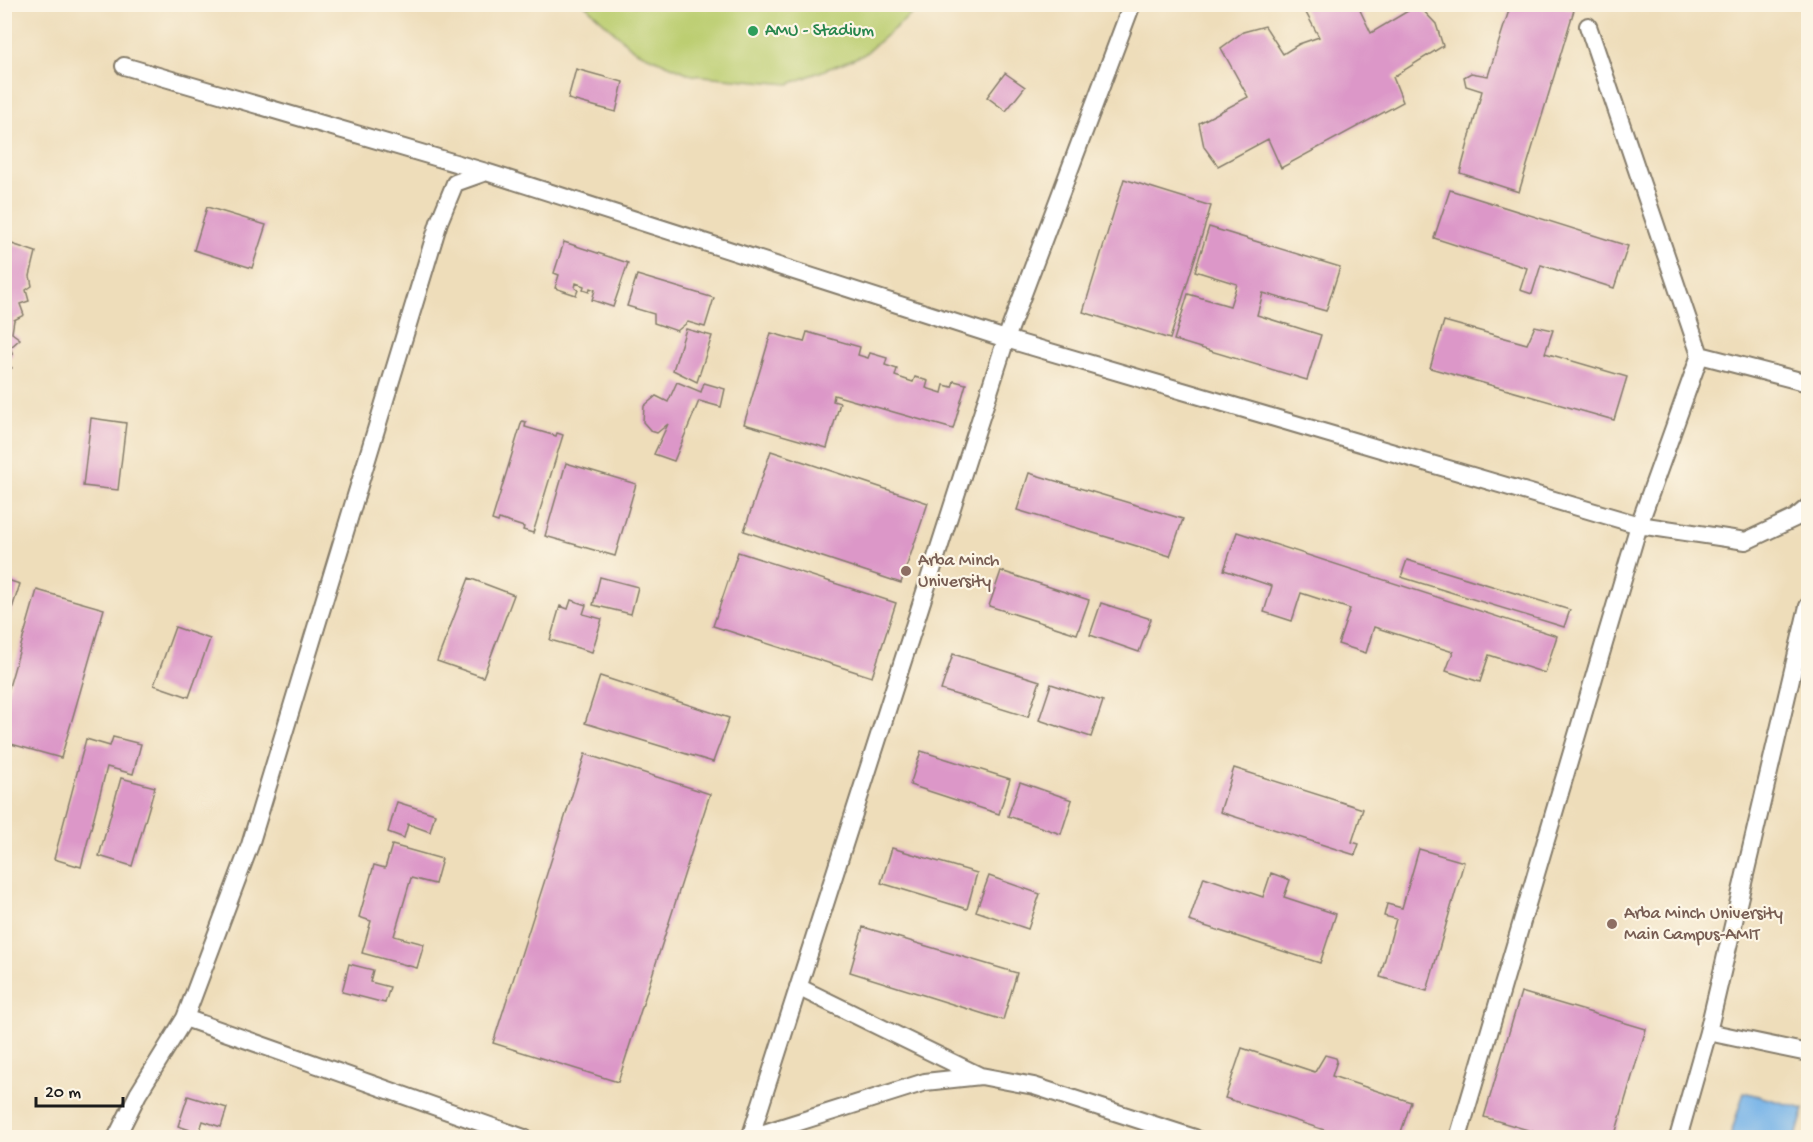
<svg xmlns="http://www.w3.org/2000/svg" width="1813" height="1142" viewBox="0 0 1813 1142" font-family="'Gochi Hand',sans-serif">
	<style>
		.green { fill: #bcce71; stroke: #6c7546; stroke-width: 1.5 }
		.water { fill: #76b3e8; stroke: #496882; stroke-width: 1.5 }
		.building { fill: #dc97c8 }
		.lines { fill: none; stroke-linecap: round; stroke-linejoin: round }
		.lane-casing { stroke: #857c6b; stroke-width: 20 }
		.lane { stroke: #fff; stroke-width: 16 }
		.leisure-dot { fill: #2e9e5b; stroke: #fcf5e5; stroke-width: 2 }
		.education-dot { fill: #8d6e63; stroke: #fcf5e5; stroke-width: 2 }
		.labels { text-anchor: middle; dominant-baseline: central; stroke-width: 4.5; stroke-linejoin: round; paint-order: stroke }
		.leisure-label { font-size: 18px; fill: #27864d; stroke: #fcf5e5; text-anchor: start }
		.education-label { font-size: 18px; fill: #785e54; stroke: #fcf5e5; text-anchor: start }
	</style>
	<rect width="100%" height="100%" fill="#fcf5e5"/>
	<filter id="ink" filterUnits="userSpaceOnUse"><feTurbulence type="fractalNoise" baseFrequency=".0167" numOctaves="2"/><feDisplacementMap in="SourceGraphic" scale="12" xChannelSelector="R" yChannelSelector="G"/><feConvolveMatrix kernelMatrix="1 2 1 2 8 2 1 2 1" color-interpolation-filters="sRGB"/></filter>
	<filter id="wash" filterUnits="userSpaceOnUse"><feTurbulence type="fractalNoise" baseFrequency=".008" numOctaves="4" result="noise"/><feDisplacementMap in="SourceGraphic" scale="24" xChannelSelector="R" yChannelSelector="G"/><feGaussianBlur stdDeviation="1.35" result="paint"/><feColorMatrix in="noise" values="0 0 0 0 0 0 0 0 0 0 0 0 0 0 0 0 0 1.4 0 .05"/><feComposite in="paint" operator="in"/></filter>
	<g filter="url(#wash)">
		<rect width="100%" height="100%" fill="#eeddba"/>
		<path class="green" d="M585,5H919L914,12L863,55L789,84L692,75L634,50Z"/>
		<path class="water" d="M1744,1092L1804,1109L1796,1137H1730Z"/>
		<g id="blocks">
			<path class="building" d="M1308,4H1357L1371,33L1418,5L1436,24L1443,46L1393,77L1403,102L1281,168L1268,139L1218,166L1204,147L1199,123L1248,97L1221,48L1243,32L1265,26L1283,54L1299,44L1319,37L1304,9Z
				M1511,4H1554L1574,10L1519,192L1460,173L1482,91L1466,86L1464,77L1471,73L1488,76Z
				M576,69L623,82L616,112L568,99Z
				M1005,73L1025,87L1006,111L987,97Z
				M1124,179L1211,206L1170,339L1083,312Z
				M1450,190L1628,246L1614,288L1541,265L1532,294L1520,290L1527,268L1434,238Z
				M207,207L266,225L252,268L194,250Z
				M1209,227L1340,267L1326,311L1263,293L1257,315L1321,335L1307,380L1174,340L1188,294L1230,306L1237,284L1195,271Z
				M564,242L628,263L613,307L592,300L595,290L590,288L589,292L583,290L584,286L576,283L575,288L578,290L576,295L555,288L559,275L554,273Z
				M12,244L36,252L30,276L32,286L26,290L29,301L20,304L24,315L14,320L12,333L20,339L10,348L13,354L5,362L12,368L4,373V249L8,250Z
				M637,275L714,298L705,327L688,322L677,331L654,323V314L627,306Z
				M1444,321L1527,344L1535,326L1553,330L1545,353L1627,377L1614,420L1430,368Z
				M686,329L712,336L697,382L673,370Z
				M807,332L860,347L858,355L868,358L870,353L887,358L885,365L897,369L895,376L913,382L915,377L928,381L926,388L942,393L944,385L952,387L954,381L966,384L953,429L834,395L833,401L840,403L827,448L744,424L771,333L804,342Z
				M677,382L701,392L704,383L725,389L721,407L699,401L674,461L654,454L668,424L657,433L651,431L643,422L644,406L656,396L668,402Z
				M91,418L126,423L118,490L83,486Z
				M522,421L526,422L525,427L556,436L557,433L563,435L533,533L523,530L524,527L499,519L498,522L492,520Z
				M771,451L928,503L901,583L744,531Z
				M566,463L636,484L615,556L545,536Z
				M1029,473L1183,519L1170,556L1017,510Z
				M1237,532L1557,636L1545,673L1489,655L1480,682L1446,671L1453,652L1374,627L1366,653L1338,644L1350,609L1301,593L1292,621L1264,612L1272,586L1224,570Z
				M738,552L896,603L872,677L713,626Z
				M1407,560L1570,610L1564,627L1401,577Z
				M1001,571L1089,600L1077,634L989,606Z
				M600,577L638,587L631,614L593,605Z
				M469,578L514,595L483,677L437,661Z
				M4,579L20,584L5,630H4Z
				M37,590L104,609L61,758L4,742V704Z
				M571,600L586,605L583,614L602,619L592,652L550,640L560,606L568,609Z
				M1101,603L1151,619L1139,652L1090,635Z
				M175,627L210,639L189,697L154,685Z
				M953,654L1040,681L1028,717L941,690Z
				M600,676L729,718L713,762L585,723Z
				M1051,684L1103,701L1091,737L1039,720Z
				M113,737L141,744L133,774L107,767L81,867L54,859L86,739L110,746Z
				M921,751L1010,779L999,814L910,785Z
				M585,754L710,794L618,1082L493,1043Z
				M1234,768L1363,809L1352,842L1359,844L1355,855L1220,812Z
				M121,778L155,787L132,866L99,856Z
				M1020,782L1072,800L1061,834L1008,816Z
				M397,802L435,814L430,832L408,824L404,838L388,832Z
				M392,845L442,859L435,884L411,878L394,936L424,944L417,968L362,953L371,921L359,917L374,865L385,868Z
				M892,848L977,873L967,909L881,883Z
				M1419,849L1464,862L1427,991L1380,977L1396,919L1384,916L1387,904L1402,908Z
				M1271,873L1290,880L1284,897L1336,914L1320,963L1189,921L1204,877L1263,897Z
				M989,876L1040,894L1028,929L976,911Z
				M863,927L1017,973L1003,1020L850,972Z
				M349,964L373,970L370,982L390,987L385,1003L342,992Z
				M1521,992L1646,1029L1614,1138H1555L1484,1117Z
				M1242,1048L1315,1072L1325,1055L1336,1058L1337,1061L1332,1076L1411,1102L1399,1138H1349L1225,1098Z
				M188,1096L227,1108L221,1127L203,1121L199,1133L178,1126Z
				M181,1131L203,1137V1138H180Z"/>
		</g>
	</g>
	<g filter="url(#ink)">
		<use href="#blocks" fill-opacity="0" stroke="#857c6b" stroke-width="1.5"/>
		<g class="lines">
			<g class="lane-casing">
				<path id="lane" d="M124,66L486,172L1006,339L1639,525L1746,541L1795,518L1808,507
					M1700,355L1808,383
					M798,987L980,1076
					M185,1018L524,1138
					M1708,1032L1808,1053
					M751,1135L1006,339L1132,4
					M116,1138L138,1094L185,1018L250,845L439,222L455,183L486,172
					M748,1138L925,1082L981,1076L1034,1086L1195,1138
					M1458,1138L1639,525L1700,355L1588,26
					M1678,1138L1708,1032L1808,606"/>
			</g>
			<use href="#lane" class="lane"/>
		</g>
	</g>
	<circle class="leisure-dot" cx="753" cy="31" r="6"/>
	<g class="education-dot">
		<circle cx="906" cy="571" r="6"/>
		<circle cx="1612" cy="924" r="6"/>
	</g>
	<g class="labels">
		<g class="leisure-label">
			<text x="765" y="31">AMU - Stadium</text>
		</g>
		<g class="education-label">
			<text x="918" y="561">Arba Minch<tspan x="918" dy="21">University</tspan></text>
			<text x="1624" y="914">Arba Minch University<tspan x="1624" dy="21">Main Campus-AMIT</tspan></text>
		</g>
	</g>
	<rect width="1813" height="1142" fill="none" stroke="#fcf5e5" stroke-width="24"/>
	<path d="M36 1097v9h87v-9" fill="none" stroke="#1c1c1c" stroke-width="3"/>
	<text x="45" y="1097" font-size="18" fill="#1c1c1c" stroke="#fcf5e5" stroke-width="4.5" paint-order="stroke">20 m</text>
</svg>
